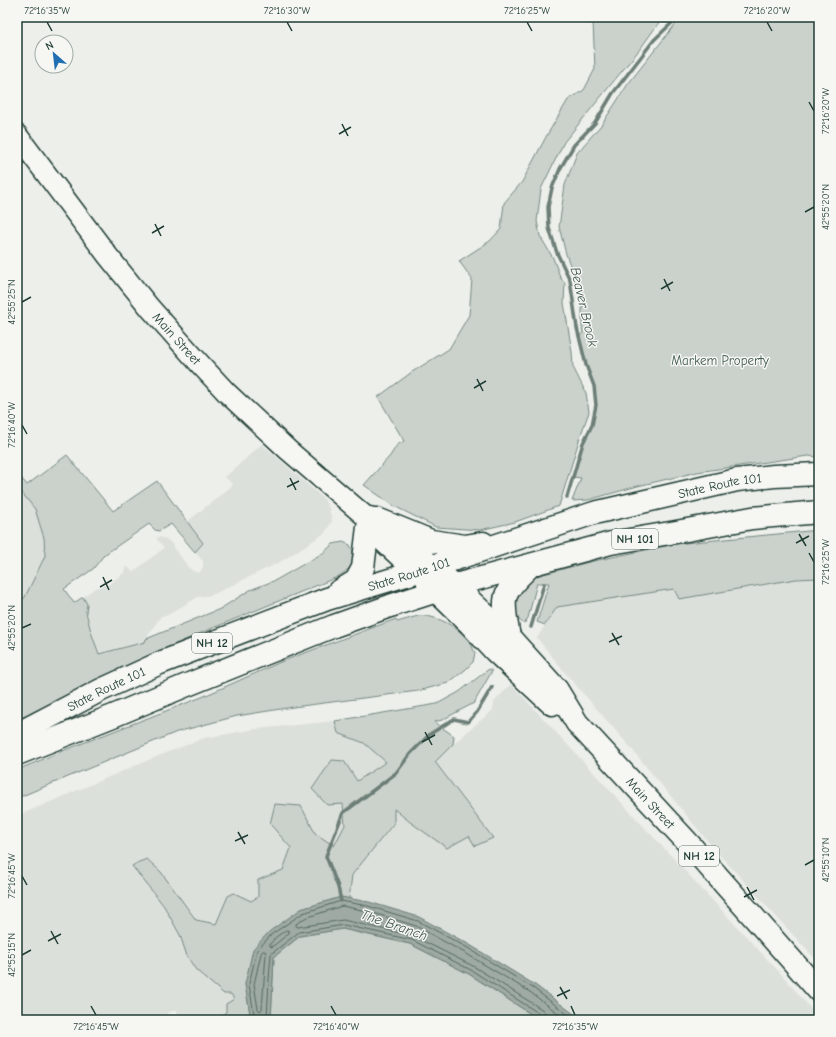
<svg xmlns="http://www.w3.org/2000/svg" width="836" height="1037" viewBox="0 0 836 1037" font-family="'Comic Neue',sans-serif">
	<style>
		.built { fill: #dce0db }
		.green { fill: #cbd2cc; stroke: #758880 }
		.water { fill: #9faaa4; stroke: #6c7e77 }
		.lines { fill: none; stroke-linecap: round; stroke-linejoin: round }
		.shore { stroke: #526961; stroke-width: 1 }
		.stream { stroke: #6c7e77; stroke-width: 3.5 }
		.secondary-casing { stroke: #1f3d34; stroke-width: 23 }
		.highway-casing { stroke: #1f3d34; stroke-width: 25 }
		.secondary { stroke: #f6f6f2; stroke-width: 20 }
		.highway { stroke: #f6f6f2; stroke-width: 22 }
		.ticks { fill: none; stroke: #1f3d34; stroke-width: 1.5 }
		.labels { text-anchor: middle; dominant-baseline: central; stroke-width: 3; stroke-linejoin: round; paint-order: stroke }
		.shield { fill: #f6f6f2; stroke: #60746d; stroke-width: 1 }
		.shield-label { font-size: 12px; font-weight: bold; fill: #1f3d34 }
		.street-label { font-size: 13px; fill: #1f3d34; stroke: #f6f6f2 }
		.park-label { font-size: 13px; fill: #415b52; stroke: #f6f6f2 }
		.water-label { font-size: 14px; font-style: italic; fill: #3f5850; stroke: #f6f6f2 }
		.neatline { fill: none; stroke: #1f3d34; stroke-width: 1.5 }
		.ticks-label { font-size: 10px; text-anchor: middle; fill: #1f3d34 }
	</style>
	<rect width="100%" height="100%" fill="#edefea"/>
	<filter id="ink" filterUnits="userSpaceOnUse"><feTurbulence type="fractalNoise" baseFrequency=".025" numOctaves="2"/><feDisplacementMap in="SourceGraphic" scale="8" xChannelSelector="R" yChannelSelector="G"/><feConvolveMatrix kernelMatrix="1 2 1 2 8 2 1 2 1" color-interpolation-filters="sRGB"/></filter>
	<g filter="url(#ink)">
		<path class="built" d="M262,444L324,499L329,508L332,521L325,533L280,562L212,595L198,597L166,616H161L148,636L145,642L99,654L91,632L86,612L87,604L83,597L95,588L109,584L124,573L125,568L127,566L133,572L164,548L156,538L160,537L166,539L171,543L188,567L193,571L199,573L203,567V561L195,552L203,543L187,522L233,485L225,477Z
			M17,487L66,546L17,627Z
			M819,578V963L715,850L630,747L567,675L537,638L556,607L674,589L796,579Z
			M511,684L782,975L819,1018V1020H582L535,985L470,945L419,917L369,902L349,899L352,875L394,823V808L410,822L474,813L435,762L453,744L493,710L494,702Z
			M335,721L338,733L364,743L386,762L356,781L344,761L332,760L312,789L343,804L345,825L334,846L315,833L301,806L270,824L291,848L283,870L259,880L258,897L251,901L234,893L228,896L216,924L196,920L183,903L133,866L164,906L180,935L187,956L231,993L234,999L226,1012L215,1020H179L176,1010L168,1013L165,1020H17V816L158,756L204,738L256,729Z"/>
		<path class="green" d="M578,17H663L640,49L564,142L541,189L537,221L540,236L553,258L561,279L565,282L564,303L572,352L573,367L586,393L589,412L580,437L559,506L515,522L480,530L436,527L394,506L364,485L390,456L397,445L404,441L378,397L412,372L449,349L469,315L472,279L459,261L490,241L501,229L504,203L522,182L547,135L568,100L584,90L595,69L593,22L579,19Z
			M681,17H819V457L808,456L697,472L638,486L588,500L572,501L581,478L573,477L583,443L592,425L596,405L594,386L586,365L579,336L583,333L582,328V298L566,254L559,227L565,185L577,153L602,124L628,84Z
			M67,455L113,511L157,481L203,543L195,552L171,524L159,531L155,530L149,524L104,555L93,569L64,589L74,603L83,597L87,604L86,612L91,632L99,654L145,642L146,639L220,609L250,590L276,580L323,553L333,544L343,542L350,545C351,547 353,551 354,554C356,566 344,573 335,578L203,632L119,669L17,720V607L25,597L45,556L44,538L35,509L17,487V473L27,485Z
			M819,530V578L796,579L679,599L674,589L557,607L545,625L537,622L549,583H537L528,618L524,624L517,618L512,595L530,577L540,575L589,562L674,544Z
			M418,616C422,616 427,616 431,617C445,620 461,630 470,642C473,646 472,648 475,653L473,662L465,670L448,683L418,691L293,707L237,716L177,732L17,798V770L65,750L202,697L283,661L396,619L397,622Z
			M489,669L492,671L474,703L442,720L434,722L454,736L453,744L435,762L493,838L475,846L469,836L447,848L410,822L394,809V823L352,875L349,899L341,897L301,909L245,984L251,1020H215L226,1012V1004L234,999L231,994H224L196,970L187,956L180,935L164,906L132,866L139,862L147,859L161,872L196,920L216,924L228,896L234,893L251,901L258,897V880L283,870L291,848L270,824L275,804L301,806L315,833L334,846L345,825L343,804L327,805L312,789L332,760L344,761L357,781L386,762L364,743L338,733L335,721L437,704L459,692Z
			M342,929L410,944L469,974L540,1020H271L274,957L300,936Z"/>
		<path class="water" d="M341,897L369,902L419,917L470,945L535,985L582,1020H540L469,974L410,944L343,929L300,936L274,957L271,1020H251L245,984L253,949L270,931L301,909Z"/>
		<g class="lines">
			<path class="shore" d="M287,930L289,931V933L272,947L270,946V944L276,937Z
				M263,951H265L266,953L262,1009L260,1011L258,1009L254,984L261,954Z
				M255,1020L249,984L257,950L272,934L303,913L341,901L368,906L418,921L468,948L533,988L575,1020
				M267,1020L269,979L271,954L299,932L344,925L412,940L471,970L540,1014L542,1017V1020
				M547,1020L546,1015L543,1010L473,966L413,936L343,920L298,927L296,926V924L305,918L342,906L367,911L416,926L465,953L530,992L567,1020"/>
			<path class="stream" d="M567,497L583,443L592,425L596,405L594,386L586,365L577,328L570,280L557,253L549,228L548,207L552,188L560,169L574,145L595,123L613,93L654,40L678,17
				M531,627L544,584
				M341,901L338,887L326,856L343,813L396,773L410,754L430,734L454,719L468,722L477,712L492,687"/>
			<g class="secondary-casing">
				<g id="secondary">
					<path id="s1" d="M17,135L108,256L150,308L200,364L227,393L288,450L365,516L377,519L434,567"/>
					<path d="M378,537L416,572"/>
				</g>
			</g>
			<g class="highway-casing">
				<g id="highway">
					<path d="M377,519L431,541L465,546L483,543"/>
					<path id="s2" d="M446,578L509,637L557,690L577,723L690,845L819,991"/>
					<path d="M428,583L470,624L495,651L552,704"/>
					<path d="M338,592L356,581L363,568L368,527"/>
					<path d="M509,637C507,626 502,602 507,593C512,582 522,574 530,566L532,565"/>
					<path id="s3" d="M17,734L101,690L160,663L327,599L416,572L594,513L737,480L774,476L819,474"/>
					<path d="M17,754L113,716L187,685L334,626L390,606L455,585L611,543L676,532L752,518L819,512"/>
				</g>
			</g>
			<use href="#secondary" class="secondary"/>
			<use href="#highway" class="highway"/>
		</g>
	</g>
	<path class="ticks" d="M47,22L52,31M287,22L292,31M527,22L532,31M767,22L772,31M809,102L814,111M342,124L348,136M339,134L351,127M805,212L814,207M155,224L161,236M152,233L164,226M664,279L670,291M661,289L673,282M22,302L31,297M477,379L483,391M474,388L486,381M22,425L27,434M290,478L296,490M287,487L299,481M799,534L806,546M796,543L809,536M809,553L814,562M103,577L109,590M100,587L112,580M22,628L31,624M612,633L619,645M609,642L622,636M425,732L432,745M422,742L435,735M238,832L245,844M235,841L248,835M805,865L814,860M22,876L27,885M747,887L754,900M744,897L757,890M51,931L58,944M48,941L61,934M22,955L31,950M560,987L567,999M557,996L570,990M91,1006L96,1015M331,1006L336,1015M571,1006L575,1015"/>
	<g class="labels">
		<g class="shield">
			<rect x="612" y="529" width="46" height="20" rx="3"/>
			<rect x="192" y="633" width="40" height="20" rx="3"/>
			<rect x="679" y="846" width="40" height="20" rx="3"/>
		</g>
		<g class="shield-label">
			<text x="635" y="539">NH 101</text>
			<text x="212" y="643">NH 12</text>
			<text x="699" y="856">NH 12</text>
		</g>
		<g class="street-label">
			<text stroke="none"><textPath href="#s1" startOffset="259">Main Street</textPath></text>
			<text stroke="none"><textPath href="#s3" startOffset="748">State Route 101</textPath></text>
			<text stroke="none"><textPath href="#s3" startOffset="424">State Route 101</textPath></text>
			<text stroke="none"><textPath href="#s3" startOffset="100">State Route 101</textPath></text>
			<text stroke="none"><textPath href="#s2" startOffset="305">Main Street</textPath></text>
		</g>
		<g class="park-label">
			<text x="720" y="360">Markem Property</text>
		</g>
		<g class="water-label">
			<text transform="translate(584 307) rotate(77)">Beaver Brook</text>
			<text transform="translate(394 925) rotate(19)">The Branch</text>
		</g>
	</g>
	<rect width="836" height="1037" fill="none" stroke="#f6f6f2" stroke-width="44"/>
	<g transform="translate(54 54) rotate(332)"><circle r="19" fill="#f6f6f2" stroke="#a0aca6"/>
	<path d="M0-3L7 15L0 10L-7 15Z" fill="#1f6fb2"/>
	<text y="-6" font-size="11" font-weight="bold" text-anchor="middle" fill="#1f3d34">N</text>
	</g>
	<rect x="22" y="22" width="792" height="993" class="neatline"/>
	<g class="ticks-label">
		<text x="47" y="14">72°16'35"W</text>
		<text x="287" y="14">72°16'30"W</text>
		<text x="527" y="14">72°16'25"W</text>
		<text x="767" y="14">72°16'20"W</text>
		<text transform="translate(825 111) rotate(-90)" y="4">72°16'20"W</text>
		<text transform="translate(825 207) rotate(-90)" y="4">42°55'20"N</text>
		<text transform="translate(11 302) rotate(-90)" y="4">42°55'25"N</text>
		<text transform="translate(11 425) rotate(-90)" y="4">72°16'40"W</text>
		<text transform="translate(825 562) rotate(-90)" y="4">72°16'25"W</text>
		<text transform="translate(11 628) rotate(-90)" y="4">42°55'20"N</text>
		<text transform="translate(825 860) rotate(-90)" y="4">42°55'10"N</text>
		<text transform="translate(11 876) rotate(-90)" y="4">72°16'45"W</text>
		<text transform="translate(11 955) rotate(-90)" y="4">42°55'15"N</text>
		<text x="96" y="1030">72°16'45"W</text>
		<text x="336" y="1030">72°16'40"W</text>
		<text x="575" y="1030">72°16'35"W</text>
	</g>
</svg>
